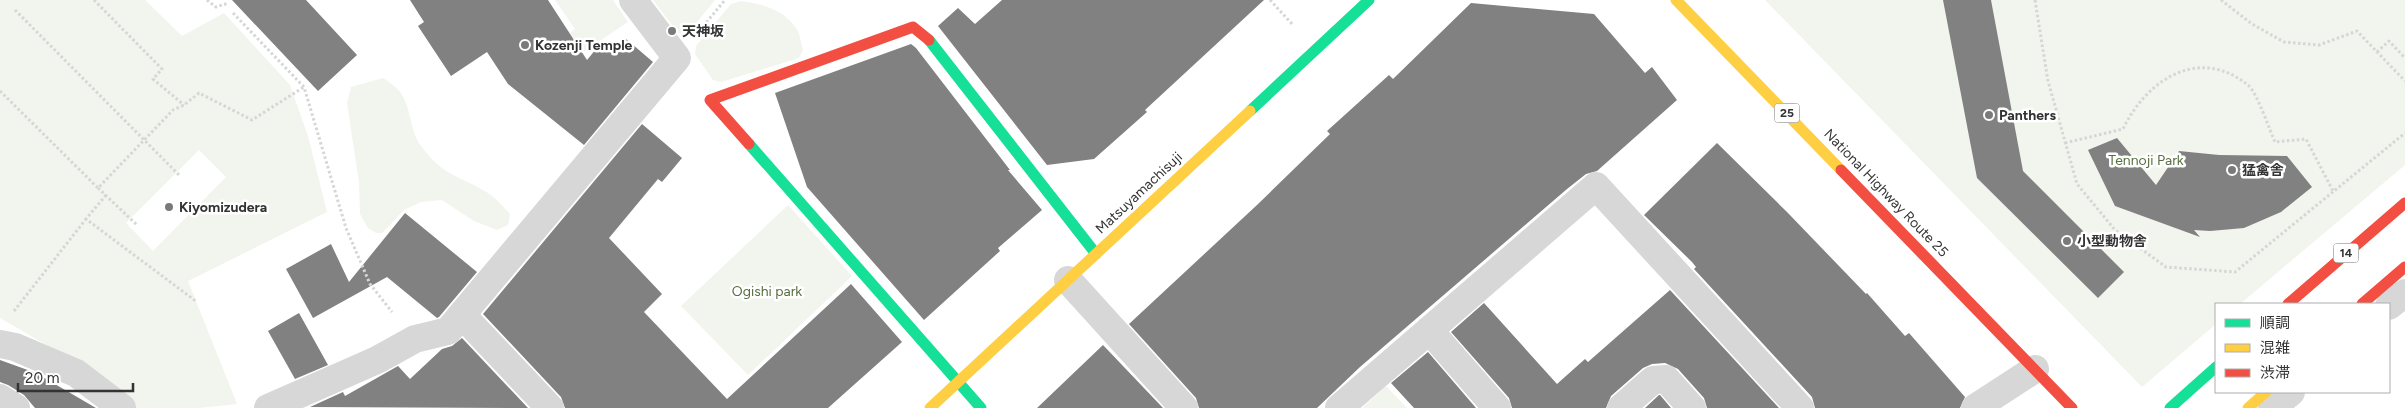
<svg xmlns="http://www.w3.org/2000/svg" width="2405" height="408" viewBox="0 0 2405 408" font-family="Figtree,'Noto Sans JP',sans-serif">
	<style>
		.green { fill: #f1f5ed; fill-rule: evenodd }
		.building { fill: #818181 }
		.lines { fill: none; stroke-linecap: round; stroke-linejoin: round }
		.path { stroke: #d6d6d6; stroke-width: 3; stroke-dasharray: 2.5 2.5; stroke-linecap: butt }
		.street { stroke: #d7d7d7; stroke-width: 28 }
		.fast { stroke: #16e098; stroke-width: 11 }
		.slow { stroke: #ffcf43; stroke-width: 11 }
		.jam { stroke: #f24e42; stroke-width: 11 }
		.poi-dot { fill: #7a7a7a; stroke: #fff; stroke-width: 2 }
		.labels { text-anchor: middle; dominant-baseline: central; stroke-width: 5; stroke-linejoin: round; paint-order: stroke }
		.shield { fill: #fff; stroke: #707070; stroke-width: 1 }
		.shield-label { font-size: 12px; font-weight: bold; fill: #333 }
		.poi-label { font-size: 14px; font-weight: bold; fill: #333; stroke: #fff; text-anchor: start }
		.park-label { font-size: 14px; fill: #56703f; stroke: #fff }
		.street-label { font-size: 14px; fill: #333; stroke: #fff }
	</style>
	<rect width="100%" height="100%" fill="#fff"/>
	<path class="green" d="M0,0H145L182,36L224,13L290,85L308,136L327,212L188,281L237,404L199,408H135L79,364L0,318ZM199,150L226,177L153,251L126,223Z
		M555,0H613L628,22L583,52L570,33L575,29Z
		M653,0H715L687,34L678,33Z
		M1765,0H2405V165L2240,304H2216V324L2142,387Z
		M741,1C762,4 783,9 796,28C800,33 801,44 803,50L799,58L721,82L713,80L695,54L696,46L731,4Z
		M383,78C410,94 406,108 415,135C417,142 425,151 430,157C446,176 471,181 491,195C498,201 504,207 510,214L508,225L497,230L474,221L442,200L421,202L404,210L382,233H376L368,228L360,214L359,182L347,103L351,87Z
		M788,205L852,276L748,375L681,306Z
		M1386,386L1407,408H1362Z"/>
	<path class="building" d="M232,0H306L357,55L318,91Z
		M410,0H548L587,60L601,43L613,53L625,38L653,62L584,145L508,84L487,52L451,76L418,26L424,22Z
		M1002,0H1264L1145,110L1147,112L1094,159L1047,165L938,26L958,8L975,24Z
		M1943,0H1991L2023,171L2124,272L2098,298L1977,178Z
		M1471,3L1594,14L1645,73L1652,67L1677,100L1597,171L1586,174L1567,189L1360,367L1317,408H1199L1196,398L1129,324L1257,205L1330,134L1327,131L1389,75L1393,79Z
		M911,44L916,48L1010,170H1008L1042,210L998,248L1000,251L924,320L807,187L775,93Z
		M642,124L682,158L662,182L658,179L609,238L662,294L644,312L727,399L851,284L902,342L828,408H565L561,397L483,314Z
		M2117,138L2156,185L2179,151L2219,155L2287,156L2312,187L2281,212L2244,228L2210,231L2194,230L2200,237L2115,206L2088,150Z
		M1717,143L1787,212L1866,294L1867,293L1905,336L1909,333L1965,397L1960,408H1815L1812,397L1694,269L1696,267L1692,262L1644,215Z
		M405,213L477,272L439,317L437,318L387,277L313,318L286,269L331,244L349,282Z
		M1670,290L1779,408H1707L1704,398L1678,369L1665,363L1652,364L1643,368L1611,396L1606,408H1512L1509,398L1451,332L1484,303L1557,384L1585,359L1588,362Z
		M299,313L328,365L295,379L268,331Z
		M462,338L528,408L310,407L343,392L345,396L398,366L410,379L442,349L452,346Z
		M1103,345L1163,408H1037Z
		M1428,352L1476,408H1414L1391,383Z
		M0,360L36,373L96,408H35L24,395L8,385L0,382Z
		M1660,395L1671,408H1645L1659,395Z"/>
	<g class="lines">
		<path class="path" d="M94,0L162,69L153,79L184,105
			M207,0L216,7L225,4L228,7
			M1270,0L1293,25
			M2035,0L2048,81L2077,184L2115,230L2166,267L2235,272L2405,133
			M2221,0L2252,24L2284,42L2319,45L2357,31L2405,81
			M15,10L180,176
			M233,13L304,87L346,228L370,284L392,312
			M700,30L725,0
			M2377,52L2389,41L2405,58
			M0,91L98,188L173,110L184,105L199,93L252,120L304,87
			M2065,143L2123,129C2147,79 2200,45 2249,86C2257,93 2270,131 2275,142L2306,139L2333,191
			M98,188L137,225
			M106,195L86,219L197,302
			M14,311L86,219"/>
		<path class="street" d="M1068,280L1184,408
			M2389,306L2405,293
			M462,315L550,408
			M1429,330L1497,408
			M0,344L15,347L76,373L122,408
			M0,398L16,408
			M268,408L377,360L415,339L448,331L677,58L633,0
			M1339,408L1596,186L1800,408
			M1621,408L1653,380L1666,379L1692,408
			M1975,408L2035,369
			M2272,408L2291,392"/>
		<path class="fast" d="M929,40L1096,254
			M1250,111L1369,0
			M749,144L981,408
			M2170,408L2216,367"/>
		<path class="slow" d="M1676,0L1841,170
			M930,408L1250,111
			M2248,408L2266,392"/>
		<path class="jam" d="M749,144L710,100L913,27L929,40
			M1841,170L2072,408
			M2288,304L2405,203
			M2362,304L2405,267"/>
	</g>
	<g class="poi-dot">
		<circle cx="672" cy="31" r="5"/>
		<circle cx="525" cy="45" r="5"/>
		<circle cx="1989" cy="115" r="5"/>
		<circle cx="2232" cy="170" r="5"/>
		<circle cx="169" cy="207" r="5"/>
		<circle cx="2067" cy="241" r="5"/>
	</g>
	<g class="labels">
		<g class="shield">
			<rect x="1774.5" y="103.5" width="25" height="19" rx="4"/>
			<rect x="2333.5" y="243.5" width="25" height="19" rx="4"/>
		</g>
		<g class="shield-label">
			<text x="1787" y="113">25</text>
			<text x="2346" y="253">14</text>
		</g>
		<g class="poi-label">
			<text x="682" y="31">天神坂</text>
			<text x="535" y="45">Kozenji Temple</text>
			<text x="1999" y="115">Panthers</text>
			<text x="2242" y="170">猛禽舎</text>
			<text x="179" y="207">Kiyomizudera</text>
			<text x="2077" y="241">小型動物舎</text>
		</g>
		<g class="park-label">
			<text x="2146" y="160">Tennoji Park</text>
			<text x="767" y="291">Ogishi park</text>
		</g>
		<g class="street-label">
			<text transform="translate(1139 193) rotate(-43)">Matsuyamachisuji</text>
			<text transform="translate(1886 193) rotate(46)">National Highway Route 25</text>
		</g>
	</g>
	<rect x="2215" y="303" width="175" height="90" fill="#ffffff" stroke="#adadad"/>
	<rect x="2225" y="319" width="25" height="8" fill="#16e098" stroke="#adadad"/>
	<text x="2260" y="328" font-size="15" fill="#333333">順調</text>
	<rect x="2225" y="344" width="25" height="8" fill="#ffcf43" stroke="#adadad"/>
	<text x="2260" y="353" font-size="15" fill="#333333">混雑</text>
	<rect x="2225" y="369" width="25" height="8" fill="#f24e42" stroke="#adadad"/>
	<text x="2260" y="378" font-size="15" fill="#333333">渋滞</text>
	<path d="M18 383v8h115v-8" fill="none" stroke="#333333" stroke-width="2.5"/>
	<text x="25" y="383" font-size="15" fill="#333333" stroke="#ffffff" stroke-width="4" paint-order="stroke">20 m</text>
</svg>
